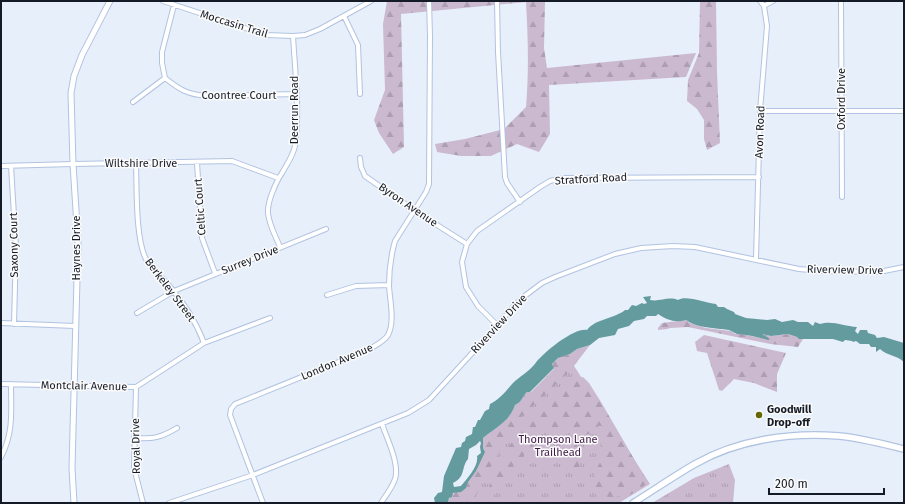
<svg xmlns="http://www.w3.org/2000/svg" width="905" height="504" viewBox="0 0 905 504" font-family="'Fira Sans',sans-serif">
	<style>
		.grass { fill: url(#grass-tufts) }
		.forest { fill: url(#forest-firs) }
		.water { fill: #649b9f; fill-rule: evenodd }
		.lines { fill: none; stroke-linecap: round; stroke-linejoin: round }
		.minor-casing { stroke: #b1c3e1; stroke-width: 6 }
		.tertiary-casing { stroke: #b1c3e1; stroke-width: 7 }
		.secondary-casing { stroke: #b1c3e1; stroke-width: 8 }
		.minor { stroke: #fff; stroke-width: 4 }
		.tertiary { stroke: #fff; stroke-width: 5 }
		.secondary { stroke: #fff; stroke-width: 5.5 }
		.poi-dot { fill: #636705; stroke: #fbfbfb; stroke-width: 1.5 }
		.labels { text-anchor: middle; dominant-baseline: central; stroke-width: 3; stroke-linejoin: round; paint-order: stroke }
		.street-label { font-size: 11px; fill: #151b26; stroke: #fbfbfb }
		.poi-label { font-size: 11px; font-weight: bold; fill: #151b26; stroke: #fbfbfb; text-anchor: start }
		.park-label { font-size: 11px; fill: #3f1a47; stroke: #fbfbfb }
	</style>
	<defs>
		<pattern id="grass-tufts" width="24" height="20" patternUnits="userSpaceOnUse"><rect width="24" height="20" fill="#cbb9cf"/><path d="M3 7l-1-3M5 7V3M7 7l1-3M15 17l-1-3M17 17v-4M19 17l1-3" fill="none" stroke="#ad9eb2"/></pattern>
		<pattern id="forest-firs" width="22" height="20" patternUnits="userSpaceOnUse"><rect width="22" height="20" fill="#cbb9cf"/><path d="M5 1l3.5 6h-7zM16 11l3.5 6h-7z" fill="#ad9eb2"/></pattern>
	</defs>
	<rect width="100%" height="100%" fill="#e7effb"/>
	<path class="grass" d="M567,355L650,484L619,503H448L461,492L499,427L554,369L558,358Z
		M729,464L735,480L733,503H652L694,478Z"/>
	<path class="forest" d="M387,1H545L544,48L547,68L696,53L686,77L549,85L550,134L539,152L517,144L491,156H461L437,152L435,144L465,139L504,129L526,107C529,72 528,37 526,2L401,14L404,147L393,154L379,133L374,120L385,90L383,24Z
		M700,1H716L717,72L720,143L707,150L704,139V120L697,109L687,101L688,80L699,53Z
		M686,320L690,323L706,328L731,331L735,334H741L761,338L767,337L762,334L771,336L788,334L803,339L798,347L770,344L688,327L670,328L667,329L658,330V328L662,323Z
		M704,335L786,353L777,374V392L754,383L734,379L722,391L719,390L707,353L697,351L695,342Z
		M590,345L570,371L520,418L490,468L485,475L473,503H448C450,493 457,491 466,488L468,482L476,471L485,452L483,448V438C495,428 510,421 515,405C522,402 522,397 527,392H531L554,369L552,364L558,358L570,354L577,349Z
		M583,377L589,383L601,402L648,483L630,495L612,497L597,496L593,491L596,469L603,458L600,441L606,436V433L604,432L602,426H598L597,428L598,431L595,435C589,432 587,435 582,437L580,435L577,443L580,475L577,481L572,478L574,473L572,465L573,457V443L569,427H564L561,429L544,430L541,432L539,437L534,442L532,447L510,470L491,500L487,502L488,490L494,471L514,439L523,421L563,385L574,382L578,378Z"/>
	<path class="water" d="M651,296L650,300C660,302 668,296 678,300C686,295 705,303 716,304L718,307H724L727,309L734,312L735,314L746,318L767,320L775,319L782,322L793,320L798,322H808L813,326L815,322L820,324C832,320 844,326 857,327L855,331L858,334L860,330H867L868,333L875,335L877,338L884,337L904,343V362C897,355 887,356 880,349L876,352V347H871L869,344H860L856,341L853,342L852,341L845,340L843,342L833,339H799L797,337L788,334L771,336L762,334L770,339L768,340C758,337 748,335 737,334C734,333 732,331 729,330C715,328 697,328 686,320C675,323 667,320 658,314L656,316H647L644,319L634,321L629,326L618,329L615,335L599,338L590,345L577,349L570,354L558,358L552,364L554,368L530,392H527C522,397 522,402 515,405C510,421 495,428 483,438V448L485,452L476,471L468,482L466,488L461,492L453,493L452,497L449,498L448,503H435L434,498L438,493L442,492L444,476L456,448L461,447L462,443L465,441L466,437L472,434L473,427H475L478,420H480L485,411L489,409L490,404C499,400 506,391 513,383C519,377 528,372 534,365C536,363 537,360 540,358C549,349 574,328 587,330C595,319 616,318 625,310H628L632,305L636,306L642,303L644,304L647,303L643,297ZM480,441L481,443L480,447L481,453L477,456C479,466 467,479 461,486L454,487L453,483C466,477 461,467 468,459L469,449L476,445Z"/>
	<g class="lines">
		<g class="minor-casing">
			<path id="minor" d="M163,1L266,35L293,36L305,35L320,29L371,1
				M497,1L498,52L505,177L507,183L520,202
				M760,1L764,6
				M841,1L842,197
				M174,5L162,52V63L165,78C180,90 187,94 206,96L296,94
				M344,16L358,45L360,94
				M133,102L165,78
				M760,111H904
				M360,158L361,167L365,176L415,211L467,244
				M197,163L202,238L215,273
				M136,164C137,188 135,241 147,261C152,268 159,274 165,281C182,300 195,319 204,343
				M1,166L73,164L232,161L278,178
				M11,166L16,248L14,324
				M280,247C276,237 269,225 268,213C267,202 276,182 282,173C287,164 293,156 295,146C300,112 295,71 293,36
				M756,259L760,111L767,26L764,6L773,1
				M327,295L356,286L389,285
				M137,313L174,291L326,229
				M1,323L75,326
				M497,325L478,306L466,287L462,262L467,244L477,231L540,187L550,181L562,178L759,177
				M1,384L136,387L204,343L270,318
				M136,387L134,468L143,503
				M134,438C154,439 160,438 177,428
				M1,457C14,432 11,411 11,384
				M169,503L253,475L408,413L429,400L486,338L515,305L526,295L542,283L555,277L615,254L641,248L673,246L695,247L799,269L820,271L879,272L904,267
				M263,503L230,415L231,409L235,404L368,350C374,346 384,342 388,335C395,322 390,301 389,286C389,271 391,255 395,241L426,192L429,184L430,36L429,1
				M381,503C386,495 392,488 395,479C400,464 387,439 382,424"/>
		</g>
		<g class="tertiary-casing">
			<path id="tertiary" d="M74,503L72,468L78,241L73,164L71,93L74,76L82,55L110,1"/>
		</g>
		<g class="secondary-casing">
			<path id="secondary" d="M633,503C654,490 674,476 695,464C737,440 790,432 839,436C861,438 883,444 904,449"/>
		</g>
		<use href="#minor" class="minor"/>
		<use href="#tertiary" class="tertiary"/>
		<use href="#secondary" class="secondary"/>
	</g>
	<circle class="poi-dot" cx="759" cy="415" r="4"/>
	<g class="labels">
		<g class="street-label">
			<text transform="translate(234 24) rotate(17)">Moccasin Trail</text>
			<text x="239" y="95">Coontree Court</text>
			<text transform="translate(841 99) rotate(-90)">Oxford Drive</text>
			<text transform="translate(294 110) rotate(-90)">Deerrun Road</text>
			<text transform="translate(760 132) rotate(-88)">Avon Road</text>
			<text x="141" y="163">Wiltshire Drive</text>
			<text transform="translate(591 179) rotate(-3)">Stratford Road</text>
			<text transform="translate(408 205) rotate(34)">Byron Avenue</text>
			<text transform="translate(200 207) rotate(-94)">Celtic Court</text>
			<text transform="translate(14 245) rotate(-91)">Saxony Court</text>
			<text transform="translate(76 248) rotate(-90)">Haynes Drive</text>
			<text transform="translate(250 260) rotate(-22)">Surrey Drive</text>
			<text transform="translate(845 270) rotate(1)">Riverview Drive</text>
			<text transform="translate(170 290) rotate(53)">Berkeley Street</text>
			<text transform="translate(499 324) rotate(-47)">Riverview Drive</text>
			<text transform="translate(337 362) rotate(-23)">London Avenue</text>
			<text transform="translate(84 386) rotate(1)">Montclair Avenue</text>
			<text transform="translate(136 446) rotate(-91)">Royal Drive</text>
		</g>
		<g class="poi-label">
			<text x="767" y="409">Goodwill<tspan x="767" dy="13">Drop-off</tspan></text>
		</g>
		<g class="park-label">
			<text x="558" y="439">Thompson Lane<tspan x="558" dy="13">Trailhead</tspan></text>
		</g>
	</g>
	<rect width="905" height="504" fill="none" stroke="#151b26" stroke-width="4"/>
	<path d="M769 488v6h115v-6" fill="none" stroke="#151b26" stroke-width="2"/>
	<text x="775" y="488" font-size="12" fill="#151b26" stroke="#fbfbfb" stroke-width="3" paint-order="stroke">200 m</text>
</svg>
